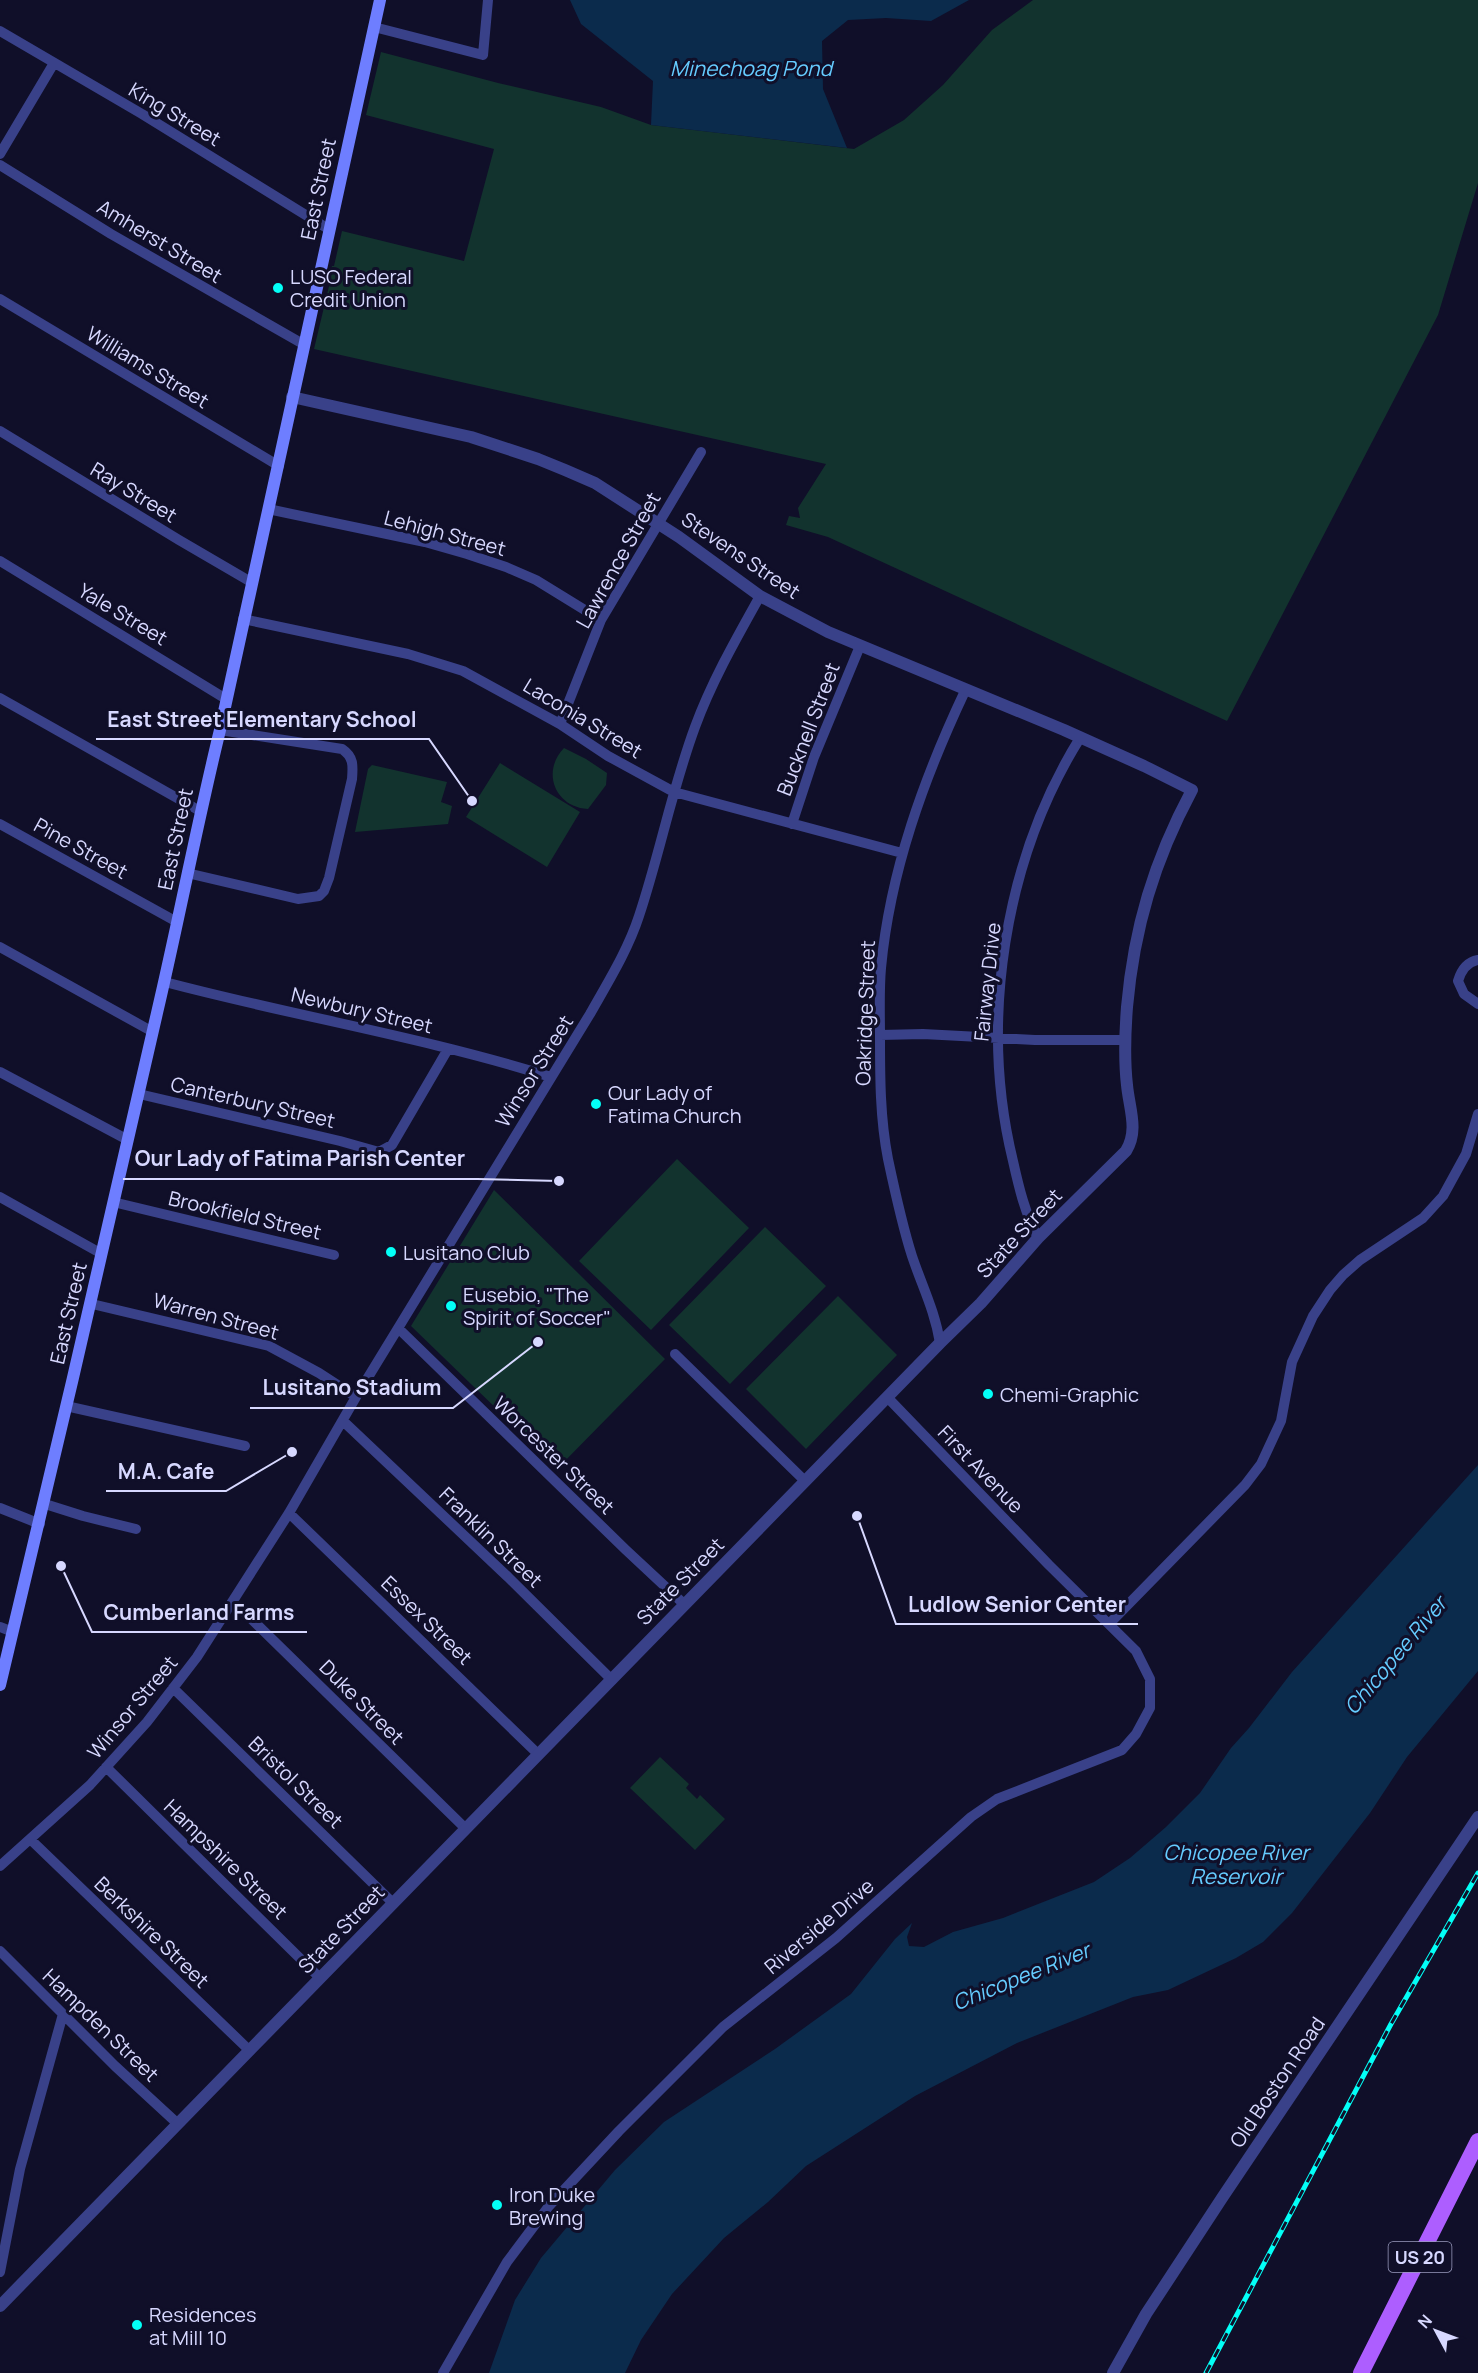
<svg xmlns="http://www.w3.org/2000/svg" width="1478" height="2373" viewBox="0 0 1478 2373" font-family="Manrope,sans-serif">
	<style>
		.green { fill: #12332e }
		.water { fill: #0b2b4c }
		.lines { fill: none; stroke-linecap: round; stroke-linejoin: round }
		.minor { stroke: #394189; stroke-width: 10 }
		.tertiary { stroke: #394189; stroke-width: 12 }
		.secondary { stroke: #6e7eff; stroke-width: 12 }
		.primary { stroke: #ad5eff; stroke-width: 16 }
		.rail-casing { stroke: #03fff7; stroke-width: 5 }
		.rail { stroke: #100f29; stroke-width: 3; stroke-dasharray: 9; stroke-linecap: butt }
		.poi-dot { fill: #03fff7; stroke: #100f29; stroke-width: 2 }
		.labels { text-anchor: middle; dominant-baseline: central; stroke-width: 6; stroke-linejoin: round; paint-order: stroke }
		.shield { fill: #100f29; stroke: #9b9cbf; stroke-width: 1.5 }
		.shield-label { font-size: 18px; font-weight: bold; fill: #d7d8ff }
		.street-label { font-size: 20px; fill: #d7d8ff; stroke: #100f29 }
		.poi-label { font-size: 20px; fill: #d7d8ff; stroke: #100f29; text-anchor: start }
		.water-label { font-size: 21px; font-style: italic; fill: #65ccff; stroke: #100f29 }
		.leader { fill: none; stroke: #d7d8ff; stroke-width: 2 }
		.callout-dot { fill: #d7d8ff; stroke: #100f29; stroke-width: 2 }
		.callout-label { font-size: 21px; text-anchor: middle; font-weight: bold; fill: #d7d8ff; stroke: #100f29; stroke-width: 6; stroke-linejoin: round; paint-order: stroke }
	</style>
	<rect width="100%" height="100%" fill="#100f29"/>
	<path class="green" d="M1033,0H1478V183L1438,315L1227,721L828,537L786,525L789,516L800,518L798,508L826,464L314,349L330,282L328,281L332,266H334L342,231L464,261L494,149L366,115L381,52L498,83L601,107L651,125L854,149L904,120L943,85L992,30Z
		M564,748L586,759L607,773L606,785L588,809C555,807 541,772 564,748Z
		M500,763L580,812L547,867L466,817Z
		M372,765L447,782L441,802L452,806L448,824L355,832L368,769Z
		M677,1159L749,1228L651,1330L579,1261Z
		M494,1190L665,1359L558,1468L411,1326Z
		M765,1227L826,1286L730,1384L669,1325Z
		M838,1296L897,1355L806,1449L746,1389Z
		M660,1757L689,1784L686,1788L697,1799L700,1795L725,1819L695,1850L630,1788Z"/>
	<path class="water" d="M570,0H969L931,21L886,18L848,20L822,41L823,89L847,148L651,125L653,81L581,24Z
		M1478,1465V1671L1407,1757L1370,1813L1292,1913L1263,1942L1236,1958L1168,1990L1133,1997L1017,2043L915,2096L806,2166L768,2202L724,2238L672,2294L641,2340L625,2373H489L515,2300L541,2258L615,2170L664,2122L775,2049L851,1994L895,1939L912,1923L907,1937L909,1946L924,1947L953,1932L1003,1918L1094,1882L1130,1858L1166,1827L1200,1793L1231,1748L1249,1728L1292,1672Z"/>
	<g class="lines">
		<path class="minor" d="M374,27L483,55L488,0
			M0,31L142,114L330,230
			M0,154L54,63
			M0,165L111,234L303,344
			M0,299L279,466
			M0,431L179,540L251,582
			M268,509L425,542L467,554L506,567L536,580L601,620
			M0,561L226,699
			M243,619L408,654L463,671L560,724L608,756L674,792L902,853
			M0,698L200,811
			M560,724L601,620L701,452
			M0,824L177,922
			M792,824L814,757L860,646
			M187,873L298,899L319,896L324,891L329,878L352,779C353,766 354,757 342,749L220,730
			M0,947L153,1032
			M1478,960C1467,962 1461,971 1458,981L1464,994L1478,1004
			M165,982C293,1016 424,1037 551,1077
			M880,1035L923,1034L1035,1040H1125
			M0,1072L128,1140
			M139,1094L340,1141L379,1152L392,1145L448,1049
			M0,1197L102,1254
			M113,1202L334,1255
			M1038,1238C1025,1213 1019,1188 1013,1161C979,1022 1004,860 1080,738
			M92,1304L269,1346L319,1373L356,1397
			M399,1329L626,1550L685,1605
			M940,1343C935,1311 922,1286 912,1256C902,1225 895,1192 888,1159C880,1118 880,1077 880,1036C880,1014 879,991 881,968C890,871 924,778 965,691
			M675,1354L805,1481
			M66,1406L245,1446
			M343,1421L508,1577L612,1680
			M45,1504L83,1516L136,1529
			M0,1508L40,1524
			M289,1513L538,1754
			M233,1601L465,1828
			M1109,1624L1245,1485L1261,1464L1281,1421L1292,1362L1313,1316L1330,1290L1343,1275L1360,1260L1423,1218L1443,1196L1466,1154L1478,1114
			M0,1627L13,1632
			M173,1688L393,1903
			M106,1767L320,1978
			M30,1839L249,2050
			M0,1866L90,1785L147,1722L197,1657L289,1513L356,1397L590,1014C608,982 628,950 639,916C660,853 672,789 695,727C712,681 736,639 760,596
			M0,1951L115,2066L178,2124
			M0,2272L20,2169L63,2014
			M443,2373L507,2262L549,2206L619,2131L723,2027L836,1938L971,1817L997,1799L1122,1750L1136,1734L1150,1708V1679L1136,1651L1049,1565L888,1398"/>
		<path class="tertiary" d="M0,2306L940,1343L981,1303L1038,1238L1126,1151C1139,1130 1129,1108 1127,1085C1124,1059 1125,1033 1127,1007C1134,928 1154,861 1192,790L1144,766L1064,730L828,632L760,596L679,537L595,483L565,470L538,459L471,437L292,397
			M1113,2373L1146,2314L1222,2198L1478,1817"/>
		<path class="secondary" d="M0,1685C54,1461 106,1238 157,1013C179,919 197,824 220,730L380,0"/>
		<path class="primary" d="M1361,2373L1478,2141"/>
		<g class="rail-casing">
			<path id="rail" d="M1206,2373L1391,2024L1478,1873"/>
		</g>
		<use href="#rail" class="rail"/>
	</g>
	<g class="poi-dot">
		<circle cx="278" cy="288" r="6"/>
		<circle cx="596" cy="1104" r="6"/>
		<circle cx="391" cy="1252" r="6"/>
		<circle cx="451" cy="1306" r="6"/>
		<circle cx="988" cy="1394" r="6"/>
		<circle cx="497" cy="2205" r="6"/>
		<circle cx="137" cy="2325" r="6"/>
	</g>
	<g class="labels">
		<rect class="shield" x="1388.5" y="2242" width="63" height="30" rx="4.5"/>
		<g class="shield-label">
			<text x="1420" y="2257">US 20</text>
		</g>
		<g class="street-label">
			<text transform="translate(175 114) rotate(31)">King Street</text>
			<text transform="translate(318 189) rotate(-78)">East Street</text>
			<text transform="translate(160 241) rotate(31)">Amherst Street</text>
			<text transform="translate(148 367) rotate(31)">Williams Street</text>
			<text transform="translate(134 492) rotate(31)">Ray Street</text>
			<text transform="translate(445 533) rotate(15)">Lehigh Street</text>
			<text transform="translate(741 555) rotate(34)">Stevens Street</text>
			<text transform="translate(618 560) rotate(-61)">Lawrence Street</text>
			<text transform="translate(123 614) rotate(31)">Yale Street</text>
			<text transform="translate(583 718) rotate(31)">Laconia Street</text>
			<text transform="translate(808 729) rotate(-69)">Bucknell Street</text>
			<text transform="translate(175 839) rotate(-78)">East Street</text>
			<text transform="translate(81 848) rotate(29)">Pine Street</text>
			<text transform="translate(987 982) rotate(-84)">Fairway Drive</text>
			<text transform="translate(362 1010) rotate(13)">Newbury Street</text>
			<text transform="translate(865 1013) rotate(-88)">Oakridge Street</text>
			<text transform="translate(534 1071) rotate(-58)">Winsor Street</text>
			<text transform="translate(253 1102) rotate(13)">Canterbury Street</text>
			<text transform="translate(245 1215) rotate(13)">Brookfield Street</text>
			<text transform="translate(1019 1233) rotate(-47)">State Street</text>
			<text transform="translate(68 1313) rotate(-77)">East Street</text>
			<text transform="translate(216 1316) rotate(15)">Warren Street</text>
			<text transform="translate(554 1455) rotate(44)">Worcester Street</text>
			<text transform="translate(981 1469) rotate(46)">First Avenue</text>
			<text transform="translate(491 1537) rotate(44)">Franklin Street</text>
			<text transform="translate(680 1581) rotate(-45)">State Street</text>
			<text transform="translate(427 1620) rotate(44)">Essex Street</text>
			<text transform="translate(362 1702) rotate(45)">Duke Street</text>
			<text transform="translate(132 1707) rotate(-50)">Winsor Street</text>
			<text transform="translate(296 1782) rotate(44)">Bristol Street</text>
			<text transform="translate(226 1859) rotate(44)">Hampshire Street</text>
			<text transform="translate(819 1926) rotate(-40)">Riverside Drive</text>
			<text transform="translate(341 1929) rotate(-46)">State Street</text>
			<text transform="translate(152 1932) rotate(44)">Berkshire Street</text>
			<text transform="translate(101 2025) rotate(44)">Hampden Street</text>
			<text transform="translate(1277 2082) rotate(-56)">Old Boston Road</text>
		</g>
		<g class="poi-label">
			<text x="290" y="276">LUSO Federal<tspan x="290" dy="23">Credit Union</tspan></text>
			<text x="608" y="1092">Our Lady of<tspan x="608" dy="23">Fatima Church</tspan></text>
			<text x="403" y="1252">Lusitano Club</text>
			<text x="463" y="1294">Eusebio, "The<tspan x="463" dy="23">Spirit of Soccer"</tspan></text>
			<text x="1000" y="1394">Chemi-Graphic</text>
			<text x="509" y="2194">Iron Duke<tspan x="509" dy="23">Brewing</tspan></text>
			<text x="149" y="2314">Residences<tspan x="149" dy="23">at Mill 10</tspan></text>
		</g>
		<g class="water-label">
			<text x="751" y="68">Minechoag Pond</text>
			<text transform="translate(1395 1655) rotate(-50)">Chicopee River</text>
			<text x="1236" y="1852">Chicopee River<tspan x="1236" dy="24">Reservoir</tspan></text>
			<text transform="translate(1021 1976) rotate(-22)">Chicopee River</text>
		</g>
	</g>
	<path class="leader" d="M472 801L429 739H96M559 1181L477 1179H123M538 1342L453 1408H250M292 1452L226 1491H106M857 1516L896 1624H1138M61 1566L92 1632H307"/>
	<g class="callout-dot">
		<circle cx="472" cy="801" r="6"/>
		<circle cx="559" cy="1181" r="6"/>
		<circle cx="538" cy="1342" r="6"/>
		<circle cx="292" cy="1452" r="6"/>
		<circle cx="857" cy="1516" r="6"/>
		<circle cx="61" cy="1566" r="6"/>
	</g>
	<g class="callout-label">
		<text x="262" y="727">East Street Elementary School</text>
		<text x="300" y="1166">Our Lady of Fatima Parish Center</text>
		<text x="352" y="1395">Lusitano Stadium</text>
		<text x="166" y="1479">M.A. Cafe</text>
		<text x="1017" y="1612">Ludlow Senior Center</text>
		<text x="199" y="1620">Cumberland Farms</text>
	</g>
	<g transform="translate(1436 2331) rotate(311)" stroke="#100f29" stroke-width="4.5" paint-order="stroke">
	<path d="M0-4.5L10 22L0 15L-10 22Z" fill="#d7d8ff"/>
	<text y="-9" font-size="16" font-weight="bold" text-anchor="middle" fill="#d7d8ff">N</text>
	</g>
</svg>
